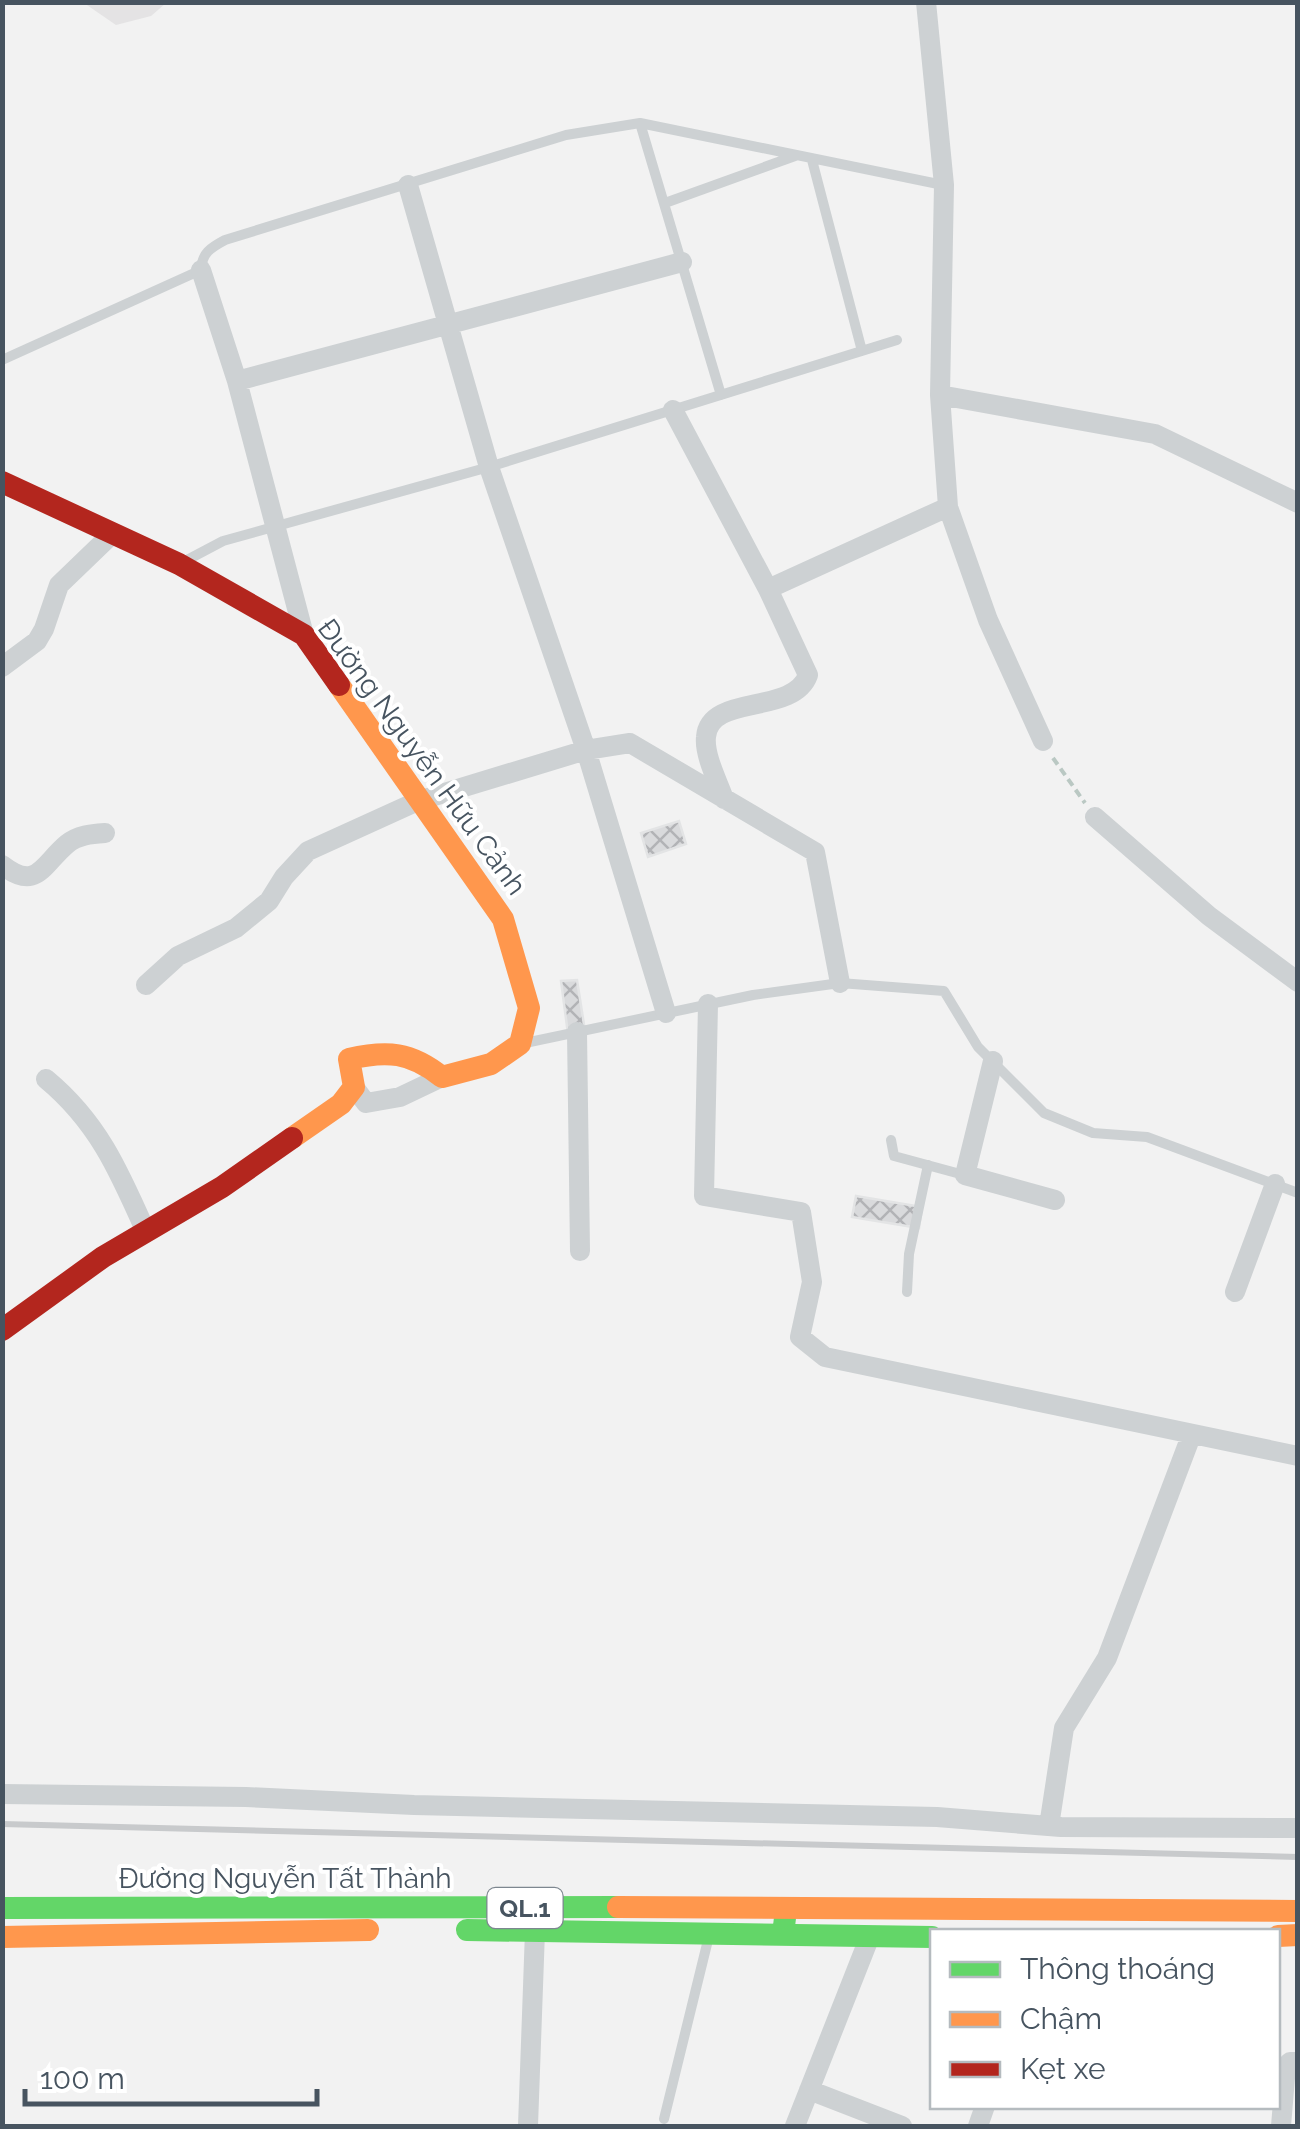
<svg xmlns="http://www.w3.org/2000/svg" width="1300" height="2129" viewBox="0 0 1300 2129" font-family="Raleway,sans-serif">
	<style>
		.education { fill: #e4e3e4 }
		.building { fill: url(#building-cross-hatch); stroke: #e3e4e5; stroke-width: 2.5 }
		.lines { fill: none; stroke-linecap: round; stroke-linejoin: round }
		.path { stroke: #bac8c3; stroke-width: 4; stroke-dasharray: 8 5; stroke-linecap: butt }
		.lane { stroke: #cdd1d3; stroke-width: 10 }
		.street { stroke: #cdd1d3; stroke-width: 20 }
		.fast { stroke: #63d668; stroke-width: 22 }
		.slow { stroke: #ff974d; stroke-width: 22 }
		.jam { stroke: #b3261e; stroke-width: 22 }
		.rail { stroke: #c8cacc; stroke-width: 6 }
		.labels { text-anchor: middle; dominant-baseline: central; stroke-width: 8; stroke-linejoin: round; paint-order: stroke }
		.shield { fill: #fff; stroke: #7e8790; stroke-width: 2.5 }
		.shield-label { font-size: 25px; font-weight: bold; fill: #475460 }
		.street-label { font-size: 28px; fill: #475460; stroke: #fff }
	</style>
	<defs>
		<pattern id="building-cross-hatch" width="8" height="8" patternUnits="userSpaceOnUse" patternTransform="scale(2.5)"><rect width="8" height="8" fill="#d9dadc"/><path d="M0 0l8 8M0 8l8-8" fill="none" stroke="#b2b3b6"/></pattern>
	</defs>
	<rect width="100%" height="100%" fill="#f2f2f2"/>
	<path class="education" d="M84,3H166L151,16L116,25Z"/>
	<path class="building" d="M679,821L686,844L648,857L641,833Z
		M577,980L585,1031L568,1034L561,981Z
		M856,1196L922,1207L919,1228L852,1217Z"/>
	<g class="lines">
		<path class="path" d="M1053,758L1085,803"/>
		<path class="lane" d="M640,123L721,395
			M812,160L862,351
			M665,203L795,156
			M2,360L201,270C202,253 210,248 225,240L566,135L640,123L943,185
			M187,560L223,541L489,467L897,340
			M525,1043L753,995L840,983L944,991L978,1047L1044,1113L1093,1133L1147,1137L1298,1193
			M891,1140L894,1156L964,1175
			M907,1292L909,1254L928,1165
			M664,2119L708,1940"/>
		<path class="street" d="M926,2L944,185L940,395L948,507L988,620L1043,741
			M408,185L489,467L586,750L666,1013
			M201,270L237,381L304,635
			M237,381L682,262
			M940,395L1155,434L1298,503
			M673,410L768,589L808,675C793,716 709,693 706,737C704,755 718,782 724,799
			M768,589L948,507
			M2,667L37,641L44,629L59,585L113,533
			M1095,817L1209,916L1298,982
			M2,865C37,892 42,865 67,844C78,835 91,834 105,833
			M146,985L178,956L236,928L269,901L284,877L308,851L418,801L586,750L630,743L815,852L840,983
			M708,1004L704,1196L801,1212L812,1282L800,1337L825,1357L1298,1456
			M577,1032L580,1251
			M993,1061L965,1175L1055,1200
			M46,1079C98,1122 119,1171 146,1232
			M354,1087L366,1103L400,1097L442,1077
			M1235,1292L1275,1184
			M2,1794L246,1797L414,1805L937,1817L1061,1827L1298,1828
			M1049,1826L1064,1728L1107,1658L1191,1436
			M809,2090L902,2126
			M528,2126L535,1931
			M795,2126L870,1936
			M978,2126L985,2106
			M1281,2126L1286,2066L1290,2062H1298"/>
		<path class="fast" d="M2,1908L618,1907
			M467,1930L932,1937
			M535,1931L536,1908
			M783,1935L786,1909"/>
		<path class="slow" d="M292,1138L341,1104L354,1087L349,1059C387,1050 411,1052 442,1077L491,1064L520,1044L529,1008L503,919L339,685
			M618,1907L1298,1911
			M1278,1936L1298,1935
			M2,1937L368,1930"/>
		<path class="jam" d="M2,482L179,564L304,635L339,685
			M2,1330L103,1257L222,1187L292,1138"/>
		<path class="rail" d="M2,1824L1298,1857"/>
	</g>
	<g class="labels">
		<rect class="shield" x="487.5" y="1888" width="75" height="40" rx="8"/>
		<g class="shield-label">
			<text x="525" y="1908">QL.1</text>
		</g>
		<g class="street-label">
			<text transform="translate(422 757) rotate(54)">Đường Nguyễn Hữu Cảnh</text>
			<text x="285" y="1878">Đường Nguyễn Tất Thành</text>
		</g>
	</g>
	<rect width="1300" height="2129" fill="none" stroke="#475460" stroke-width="10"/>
	<rect x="930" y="1929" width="350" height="180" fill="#ffffff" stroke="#b5bbbf" stroke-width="2.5"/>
	<rect x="950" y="1962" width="50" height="15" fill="#63d668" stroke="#b5bbbf" stroke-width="2.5"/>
	<text x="1020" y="1979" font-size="30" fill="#475460">Thông thoáng</text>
	<rect x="950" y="2012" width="50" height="15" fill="#ff974d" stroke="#b5bbbf" stroke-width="2.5"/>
	<text x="1020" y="2029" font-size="30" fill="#475460">Chậm</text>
	<rect x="950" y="2062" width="50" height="15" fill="#b3261e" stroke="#b5bbbf" stroke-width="2.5"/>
	<text x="1020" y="2079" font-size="30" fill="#475460">Kẹt xe</text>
	<path d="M25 2089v15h292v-15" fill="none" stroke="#475460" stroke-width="5"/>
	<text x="40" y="2089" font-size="30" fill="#475460" stroke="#ffffff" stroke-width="8" paint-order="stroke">100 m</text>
</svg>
